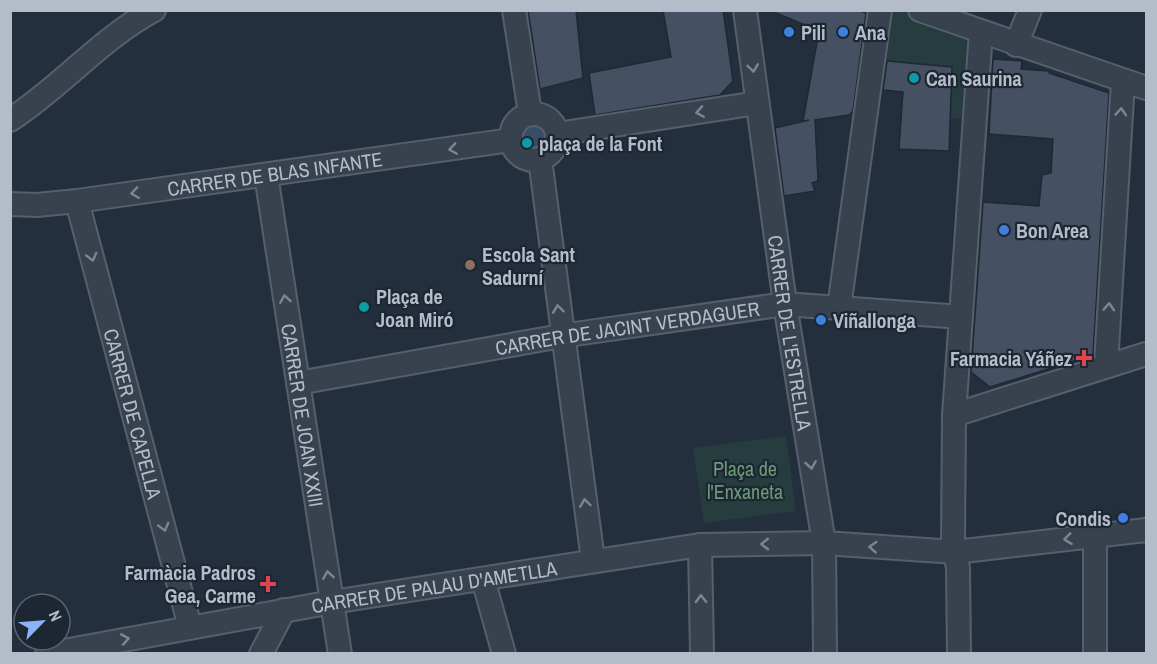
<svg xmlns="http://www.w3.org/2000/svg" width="1157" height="664" viewBox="0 0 1157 664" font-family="'Archivo Narrow',sans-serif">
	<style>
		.green { fill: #263c3f }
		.water { fill: #394c67 }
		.building { fill: #455162; stroke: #1f2835; stroke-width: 1.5 }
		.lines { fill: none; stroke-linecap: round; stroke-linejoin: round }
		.minor-casing { stroke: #565f6c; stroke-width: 26 }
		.minor { stroke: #38414e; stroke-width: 22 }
		.oneway { stroke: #7c8592 }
		.shop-dot { fill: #3f7fe0; stroke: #1d2633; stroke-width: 2 }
		.culture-dot { fill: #0f9aa8; stroke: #1d2633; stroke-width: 2 }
		.education-dot { fill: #8d6e63; stroke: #1d2633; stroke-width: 2 }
		.health-dot { fill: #e0444e; stroke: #1d2633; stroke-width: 2 }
		.labels { text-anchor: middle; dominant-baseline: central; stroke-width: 4.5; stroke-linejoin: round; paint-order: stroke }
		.poi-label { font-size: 20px; font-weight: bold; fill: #b4bcc9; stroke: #1d2633; text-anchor: start }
		.street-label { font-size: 20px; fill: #b4bcc9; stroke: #1d2633 }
		.park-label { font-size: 20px; fill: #6b9a76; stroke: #1d2633 }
	</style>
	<rect width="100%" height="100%" fill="#242f3e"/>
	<path class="green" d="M887,11H901L975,38L969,120L951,118L952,67L879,61Z
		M786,436L796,511L704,523L693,448Z"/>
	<path class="water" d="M519 137a17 17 0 1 1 34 0a17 17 0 1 1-34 0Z"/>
	<path class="building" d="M528,10H576L583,78L540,89Z
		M663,10H723L733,81L720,95L595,115L589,73L671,57Z
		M769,10H858L866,13L853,111L849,115L815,120L818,181L812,183L815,191L784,196L775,128L809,120L803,121L819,31Z
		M993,59L1022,61L1021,69L1049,71V73L1109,93L1093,355L990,387L971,372L983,202L1039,206L1042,175L1051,173L1053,139L989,134Z
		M887,61L952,67L949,151L899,149L903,92L883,90Z"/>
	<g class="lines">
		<g class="minor-casing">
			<g id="minor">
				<path d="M514,10L530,113"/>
				<path id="s1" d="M745,10L785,304L824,543L825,654"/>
				<path d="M920,10L1146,88"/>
				<path d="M1016,45L1030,10"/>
				<circle cx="534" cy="137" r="23"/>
				<path d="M10,120C61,87 100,39 154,10"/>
				<path d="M557,134L757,103"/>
				<path d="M540,159L593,560"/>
				<path id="s2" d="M266,175L340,654"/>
				<path id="s3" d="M77,201L190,627"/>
				<path id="s4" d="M10,204L37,205L77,201L511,140"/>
				<path d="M839,308L880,10"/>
				<path d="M1106,365L1123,81"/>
				<path id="s5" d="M298,383L561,336L785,304L961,317"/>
				<path d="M954,415L1146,354"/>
				<path d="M1095,536V654"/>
				<path d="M700,545L702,654"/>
				<path d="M483,579L504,654"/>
				<path id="s6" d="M47,654L332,602L700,545L824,543L955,552L1146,530"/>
				<path d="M261,654L284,610"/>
				<path d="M959,654L958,568L953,543L954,415L981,32"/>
			</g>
		</g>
		<use href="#minor" class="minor"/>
	</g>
	<defs><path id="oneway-chevron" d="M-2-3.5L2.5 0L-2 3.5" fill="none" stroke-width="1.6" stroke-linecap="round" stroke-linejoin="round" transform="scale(1.5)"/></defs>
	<g class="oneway">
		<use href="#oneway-chevron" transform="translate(753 68) rotate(82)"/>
		<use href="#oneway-chevron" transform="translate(700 112) rotate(171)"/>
		<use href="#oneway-chevron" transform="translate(1121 112) rotate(-86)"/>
		<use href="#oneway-chevron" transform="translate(453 149) rotate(172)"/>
		<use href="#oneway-chevron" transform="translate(135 193) rotate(172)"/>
		<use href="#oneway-chevron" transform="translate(92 257) rotate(75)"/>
		<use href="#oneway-chevron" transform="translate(285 299) rotate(-99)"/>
		<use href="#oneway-chevron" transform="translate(1109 307) rotate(-86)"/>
		<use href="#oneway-chevron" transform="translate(558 309) rotate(-97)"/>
		<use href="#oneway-chevron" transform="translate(811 465) rotate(81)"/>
		<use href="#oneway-chevron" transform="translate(585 503) rotate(-98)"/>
		<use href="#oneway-chevron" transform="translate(164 527) rotate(75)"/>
		<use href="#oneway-chevron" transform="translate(1068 539) rotate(173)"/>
		<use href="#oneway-chevron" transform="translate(765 544) rotate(179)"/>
		<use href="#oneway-chevron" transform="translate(873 547) rotate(-176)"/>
		<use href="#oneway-chevron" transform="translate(328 575) rotate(-99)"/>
		<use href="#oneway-chevron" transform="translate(701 599) rotate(-91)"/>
		<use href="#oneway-chevron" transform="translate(125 639) rotate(-10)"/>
	</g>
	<g class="shop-dot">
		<circle cx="789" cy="32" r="6"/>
		<circle cx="843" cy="32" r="6"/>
		<circle cx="1004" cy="230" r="6"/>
		<circle cx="821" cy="320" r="6"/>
		<circle cx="1123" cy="518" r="6"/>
	</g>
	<g class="culture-dot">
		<circle cx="914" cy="78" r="6"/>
		<circle cx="527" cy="143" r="6"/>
		<circle cx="364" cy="307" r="6"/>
	</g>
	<circle class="education-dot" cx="470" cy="265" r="6"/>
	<g class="health-dot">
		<path d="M1081 349h6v6h6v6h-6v6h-6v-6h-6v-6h6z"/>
		<path d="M265 575h6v6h6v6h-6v6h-6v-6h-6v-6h6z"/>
	</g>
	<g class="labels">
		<g class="poi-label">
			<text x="801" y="32">Pili</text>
			<text x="855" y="32">Ana</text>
			<text x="926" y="78">Can Saurina</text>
			<text x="539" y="143">plaça de la Font</text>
			<text x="1016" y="230">Bon Area</text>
			<text x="482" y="254">Escola Sant<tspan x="482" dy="23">Sadurní</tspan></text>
			<text x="376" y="296">Plaça de<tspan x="376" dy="23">Joan Miró</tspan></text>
			<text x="833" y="320">Viñallonga</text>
			<text x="1072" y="358" text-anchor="end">Farmacia Yáñez</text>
			<text x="1111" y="518" text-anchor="end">Condis</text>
			<text x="256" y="572" text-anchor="end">Farmàcia Padros<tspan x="256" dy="23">Gea, Carme</tspan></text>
		</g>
		<g class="street-label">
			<text stroke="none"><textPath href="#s4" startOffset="267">CARRER DE BLAS INFANTE</textPath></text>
			<text stroke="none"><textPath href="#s5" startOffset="334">CARRER DE JACINT VERDAGUER</textPath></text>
			<text stroke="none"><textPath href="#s1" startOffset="326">CARRER DE L'ESTRELLA</textPath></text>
			<text stroke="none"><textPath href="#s3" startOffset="220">CARRER DE CAPELLA</textPath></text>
			<text stroke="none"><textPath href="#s2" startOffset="243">CARRER DE JOAN XXIII</textPath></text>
			<text stroke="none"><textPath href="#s6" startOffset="393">CARRER DE PALAU D'AMETLLA</textPath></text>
		</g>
		<g class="park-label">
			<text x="745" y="468">Plaça de<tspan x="745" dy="23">l'Enxaneta</tspan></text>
		</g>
	</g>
	<rect width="1157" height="664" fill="none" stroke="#b4bcc9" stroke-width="24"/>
	<g transform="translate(42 622) rotate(65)"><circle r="28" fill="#1d2633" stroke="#59626f" stroke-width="1.5"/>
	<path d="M0-4.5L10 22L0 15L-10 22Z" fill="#8ab4f8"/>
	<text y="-9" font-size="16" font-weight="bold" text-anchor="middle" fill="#b4bcc9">N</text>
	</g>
</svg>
